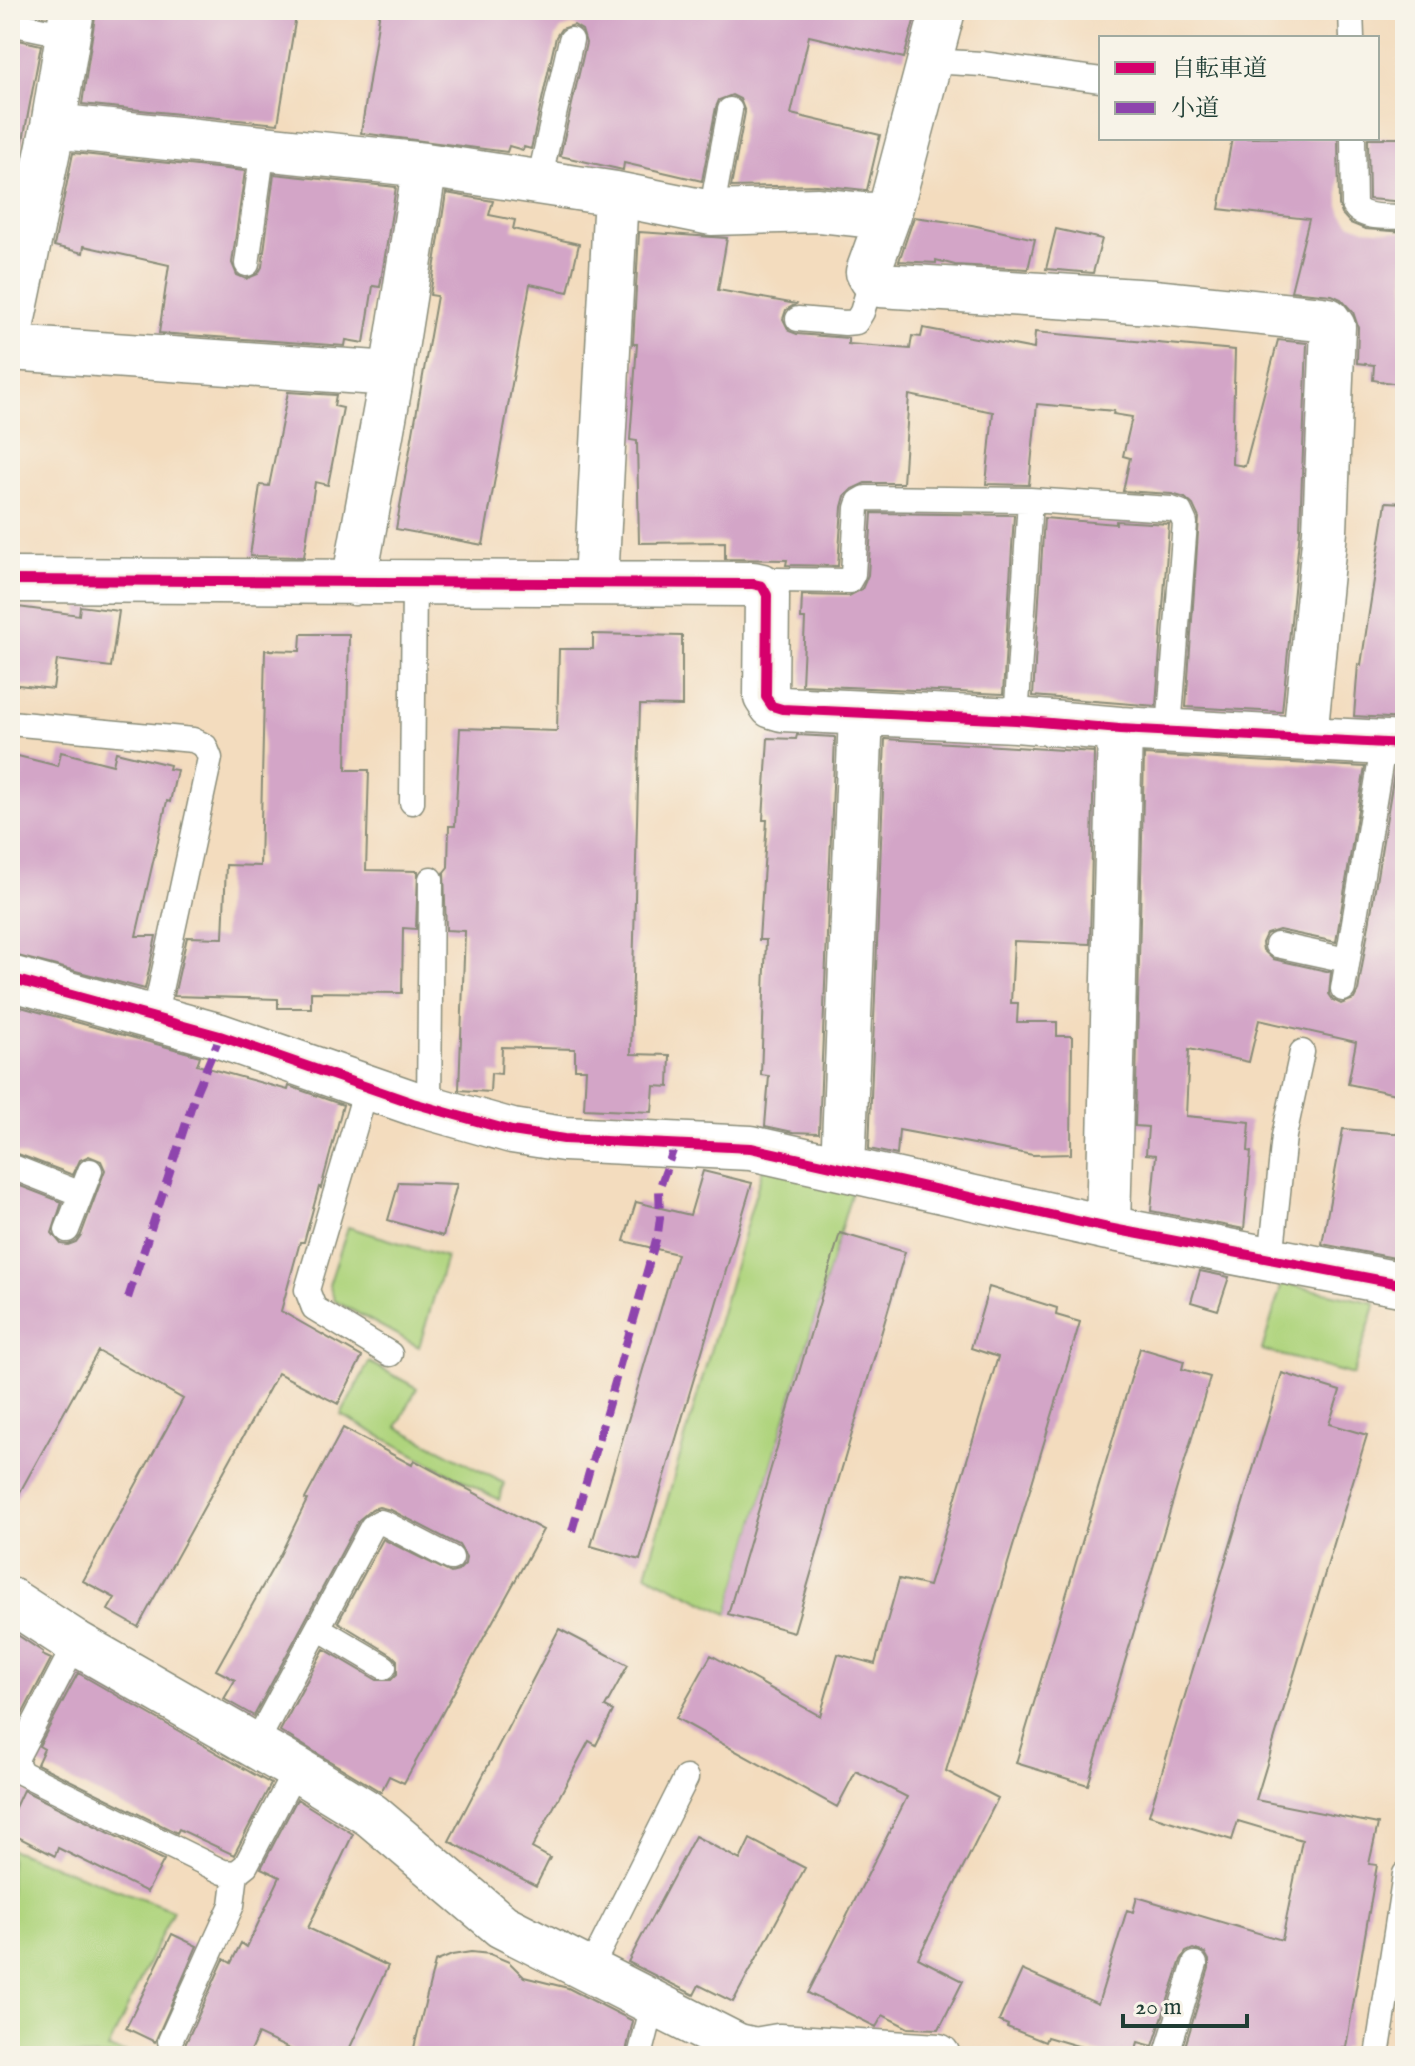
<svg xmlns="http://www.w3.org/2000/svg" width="1415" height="2066" viewBox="0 0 1415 2066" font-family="'IM FELL English','Noto Serif JP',serif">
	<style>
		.green { fill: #afd47d; stroke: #678858; stroke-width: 2 }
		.building { fill: #d3a5c7 }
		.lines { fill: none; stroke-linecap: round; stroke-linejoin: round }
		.service-casing { stroke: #898c79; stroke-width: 27 }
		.minor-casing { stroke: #898c79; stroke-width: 47 }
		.service { stroke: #fff; stroke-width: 24 }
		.minor { stroke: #fff; stroke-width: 44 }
		.quiet { stroke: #8e44ad; stroke-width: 8; stroke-dasharray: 16 8; stroke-linecap: butt }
		.cycleway-casing { stroke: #f7f3e8; stroke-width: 15 }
		.cycleway { stroke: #d6006c; stroke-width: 10 }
	</style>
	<rect width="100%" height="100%" fill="#f7f3e8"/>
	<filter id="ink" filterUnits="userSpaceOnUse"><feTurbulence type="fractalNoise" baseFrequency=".0125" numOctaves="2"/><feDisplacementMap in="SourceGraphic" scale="16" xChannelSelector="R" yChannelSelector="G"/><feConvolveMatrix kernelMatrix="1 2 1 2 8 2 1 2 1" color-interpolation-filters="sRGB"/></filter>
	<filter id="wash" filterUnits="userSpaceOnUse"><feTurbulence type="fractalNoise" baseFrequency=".006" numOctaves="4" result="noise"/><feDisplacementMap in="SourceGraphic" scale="32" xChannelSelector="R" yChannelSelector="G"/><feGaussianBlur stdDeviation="1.8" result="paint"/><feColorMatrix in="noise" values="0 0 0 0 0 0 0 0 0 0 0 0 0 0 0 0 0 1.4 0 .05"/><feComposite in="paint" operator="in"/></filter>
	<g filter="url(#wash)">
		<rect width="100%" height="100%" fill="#f3dcbe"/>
		<path class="green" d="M764,1164L852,1191L728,1614L646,1574Z
			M348,1227L446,1257L419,1347L335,1301L329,1285Z
			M1282,1283L1376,1303L1353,1375L1262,1350Z
			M369,1362L417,1388L397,1427L504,1483L499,1500L341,1415Z
			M10,1849L173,1910L108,2049L144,2056H10Z"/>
		<g id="blocks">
			<path class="building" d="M96,10H297L278,124L82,104Z
				M380,10H917L904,58L809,36L791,114L880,135L867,190H865L817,185L731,187L745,112L740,99L732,95L719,100L716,107L702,181L624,163L623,170L560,156L586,43L582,30L574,25L561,29L556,37L531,149L524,147L523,150L509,146L507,152L361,133Z
				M10,38L41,45L10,210Z
				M1232,138H1338L1339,205L1342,214L1350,223L1365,229L1405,232V385L1373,380L1374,365L1357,363L1358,327L1353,312L1341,299L1332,295L1291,291L1309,219L1219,209Z
				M1368,138H1405V202L1369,199Z
				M73,153L245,171L232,263L237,275L246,279L258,274L262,267L274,174L396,187L380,287L373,286L364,343L346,340L345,346L159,333L169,265L84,246L83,253L54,246Z
				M446,193L493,201L489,215L515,220L513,229L579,244L568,292L530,284L483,545L396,529L437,296L430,295Z
				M914,217L972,225L1035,239L1028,269L955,265L936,260V263L899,261Z
				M1056,229L1102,239L1093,273L1046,269Z
				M639,232L727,238L718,290L796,304L786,310L783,319L789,331L797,334L848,338V344L910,349L912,336L921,337L923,328L1034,349L1035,332L1235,350L1232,464L1245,466L1278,340L1307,343L1300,529L1282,712L1186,707L1199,518L1193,505L1185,498L1172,494L1123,491L1130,458L1123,456L1132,417L1113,414L1114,411L1037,404L1029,485L986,484L993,412L909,395L903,483H865L852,489L845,496L842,507L838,566L786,565L787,560L725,559V542L639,543L637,441L630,440L637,344H633Z
				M288,392L336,395L334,406L343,408L328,485L315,482L304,557L250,556L260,485L269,486Z
				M1386,502L1405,503V719L1354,716L1358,664L1361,665Z
				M872,513L1014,515L1003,694L802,685L805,619H801L802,595L849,596L862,589L868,575Z
				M1044,518L1116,524V521L1169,524L1156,706L1033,696Z
				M10,606L79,615L80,606L119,611L111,667L57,660L53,689L10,684Z
				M301,634H349L346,770H369L366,870L418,871L416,929L403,928L402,993L311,992V1008H278V999L174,996L187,937L223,938L226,865L260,866L265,650L300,651Z
				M593,634L682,636V706L640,705L631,1054L670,1055L669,1087L654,1086L652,1112L584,1109L586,1069H575V1049L502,1047L501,1074L491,1073L490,1092L459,1090L465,931L446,930L444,872L448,867L449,826H455L460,728L557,731L559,649H593Z
				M797,735L835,737L819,1133L793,1132L765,1126L769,1076L761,1075L766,940H759L767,820H763L768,738L796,739Z
				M885,739L1094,752L1090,944L1014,941L1011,1003H1018L1017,1022H1057V1036H1072L1071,1154L1033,1155L899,1130L897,1155L869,1149Z
				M61,752L113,765L116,752L170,765L169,769L177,770L170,802L167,801L136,936H156L145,989L10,954V754L58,766Z
				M1144,755L1365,767L1336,942L1279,930L1266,934L1262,943L1263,950L1273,959L1331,972L1329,994L1333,1000L1341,1004L1354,999L1358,991L1395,768L1405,769V1096L1348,1084L1356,1042L1259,1020L1249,1062L1189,1049L1186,1116L1250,1122L1248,1151L1251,1152L1244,1229L1151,1211L1156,1155L1146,1154L1148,1127L1135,1126Z
				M10,1004L200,1056L197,1065L288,1090L289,1086L343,1105L321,1188L319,1187L304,1242H300L281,1311L362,1357L338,1404L278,1373L138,1627L108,1610L115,1598L83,1581L183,1399L98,1351L10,1510V1182L62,1202L52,1233L61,1244L68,1245L76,1242L81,1235L105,1170L101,1161L89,1156L80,1160L73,1175L10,1151Z
				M1343,1129L1405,1134V1260L1322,1244Z
				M703,1171L752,1183L640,1560L591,1546L677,1254L624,1241L636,1202L690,1215Z
				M399,1182L457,1184L443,1236L388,1220Z
				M840,1233L905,1252L794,1632L728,1614Z
				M1200,1271L1229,1277L1218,1310L1191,1302Z
				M989,1287L1057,1308L1056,1315L1080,1322L946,1771L998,1798L918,1958L963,1981L939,2029L908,2028L883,2015L876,2027L808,1993L907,1797L856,1771L837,1807L676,1718L711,1655L820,1716L838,1654L875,1664L899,1579L929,1586L998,1357L971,1348Z
				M1140,1348L1184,1361L1182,1369L1210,1377L1088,1785L1016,1763Z
				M1282,1373L1340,1391L1329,1424L1367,1435L1256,1800L1378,1824L1369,1864L1377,1865L1346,2047H1342L1340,2056H1194L1183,2053L1209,1968V1960L1205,1953L1193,1949L1186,1952L1181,1960L1153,2046L1138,2042L1134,2056H1112L1047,2037L1045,2042L1007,2027L1008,2025L999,2021L1022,1970L1098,2004L1127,1910L1133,1912L1137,1897L1282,1940L1302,1840L1238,1821L1232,1840L1149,1815Z
				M343,1428L412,1465L414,1460L543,1530L404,1783L389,1776L381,1792L280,1731L324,1649L377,1680H391L397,1674V1660L392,1655L338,1622L383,1539L451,1573L458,1571L465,1564L466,1557L459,1545L391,1510L379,1507L372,1509L359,1520L254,1716L224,1699L235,1680L216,1670L280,1555L307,1500L305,1499Z
				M559,1629L628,1665L605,1707L613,1711L596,1745L589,1741L532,1848L550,1858L536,1886L449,1841Z
				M10,1630L43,1652L42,1655L51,1659L13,1732L10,1731Z
				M78,1673L271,1784L234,1855L179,1829L177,1833L37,1764L44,1749L39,1746Z
				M23,1790L164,1860L147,1892L58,1848L55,1856L10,1833V1818Z
				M297,1799L353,1834L308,1928L388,1966L346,2056H304L258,2034L248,2056H202L184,2047L224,1959L231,1963L241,1943L247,1947L280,1877L261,1868Z
				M695,1836L740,1860L750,1839L805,1868L733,2002L699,1985L694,1995L628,1962Z
				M172,1934L197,1946L155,2042L126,2028Z
				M471,1952L490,1954L509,1962L524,1977L568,1988L633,2021L625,2056H412L435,1962L452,1955Z"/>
		</g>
	</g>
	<g filter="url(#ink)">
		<use href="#blocks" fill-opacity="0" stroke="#898c79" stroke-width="2"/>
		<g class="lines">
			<g class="service-casing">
				<path id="service" d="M1351,10L1352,38
					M10,23L68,35
					M929,61L982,64L1101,80
					M1353,138L1354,205C1362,220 1390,216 1405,217
					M539,181L571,40
					M711,213L730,110
					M247,264L263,148
					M798,319L845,323L856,322L862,312L872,279
					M762,586L776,580L849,581L853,574L857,508L859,502L866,498L1030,500L1171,509L1180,512L1185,523L1169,729
					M1016,720L1030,500
					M10,723L193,740L205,746L210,758L154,1018
					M412,802L414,583
					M1277,945L1347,960
					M1343,989L1384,741
					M367,1086L307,1290L314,1308L390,1354
					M429,1107L431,879
					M10,1166L81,1194
					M67,1230L90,1171
					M1271,1259L1284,1136L1302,1052
					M318,1628L384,1667
					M76,1643L18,1755L16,1763L22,1773L223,1872L236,1873L246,1865L296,1769
					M255,1745L372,1527L380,1522L386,1524L451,1558
					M589,1971L686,1778
					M170,2041L232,1905L236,1873
					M640,2056L653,2005
					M1166,2056L1195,1964
					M1377,2056L1405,1874"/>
			</g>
			<g class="minor-casing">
				<path id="minor" d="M943,10L889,214L868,272L872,279L880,285L1153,302L1321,319L1328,320L1333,327L1325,531L1305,738
					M53,126L425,165L616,194L711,213L818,210L864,215L889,214
					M10,333L53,126L72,10
					M10,348L392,374
					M10,580L753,584L762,586L767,595L766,697L772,706L782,709L1016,720L1120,729L1405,744
					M596,582L616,194
					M354,583L392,374L425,165
					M10,978L220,1036L413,1103L512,1131L564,1139L751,1148L1108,1228L1405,1285
					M843,1168L861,714
					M1108,1228L1120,729
					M10,1600L76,1643L296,1769L371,1815L502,1926L738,2046L755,2050L779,2046L938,2056"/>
			</g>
			<use href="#service" class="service"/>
			<use href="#minor" class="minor"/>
			<path class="quiet" d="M128,1298L197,1090L220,1036
				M572,1531L658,1233L660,1218L659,1189L675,1145"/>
			<g class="cycleway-casing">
				<path id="cycleway" d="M10,580L753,584L762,586L767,595L766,697L772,706L782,709L1016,720L1120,729L1405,744
					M10,978L220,1036L413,1103L512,1131L564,1139L751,1148L1108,1228L1405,1285"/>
			</g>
			<use href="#cycleway" class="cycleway"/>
		</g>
	</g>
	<rect width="1415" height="2066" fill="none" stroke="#f7f3e8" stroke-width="40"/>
	<rect x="1099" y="36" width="280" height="104" fill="#f7f3e8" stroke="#a1aaa0" stroke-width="2"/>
	<rect x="1115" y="62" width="40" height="12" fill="#d6006c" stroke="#a1aaa0" stroke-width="2"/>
	<text x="1171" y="76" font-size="24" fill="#1f3d34">自転車道</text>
	<rect x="1115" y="102" width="40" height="12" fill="#8e44ad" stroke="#a1aaa0" stroke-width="2"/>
	<text x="1171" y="116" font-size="24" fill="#1f3d34">小道</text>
	<path d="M1123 2014v12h124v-12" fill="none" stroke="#1f3d34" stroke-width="4"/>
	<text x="1135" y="2014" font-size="24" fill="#1f3d34" stroke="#f7f3e8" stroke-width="6" paint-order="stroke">20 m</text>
</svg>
